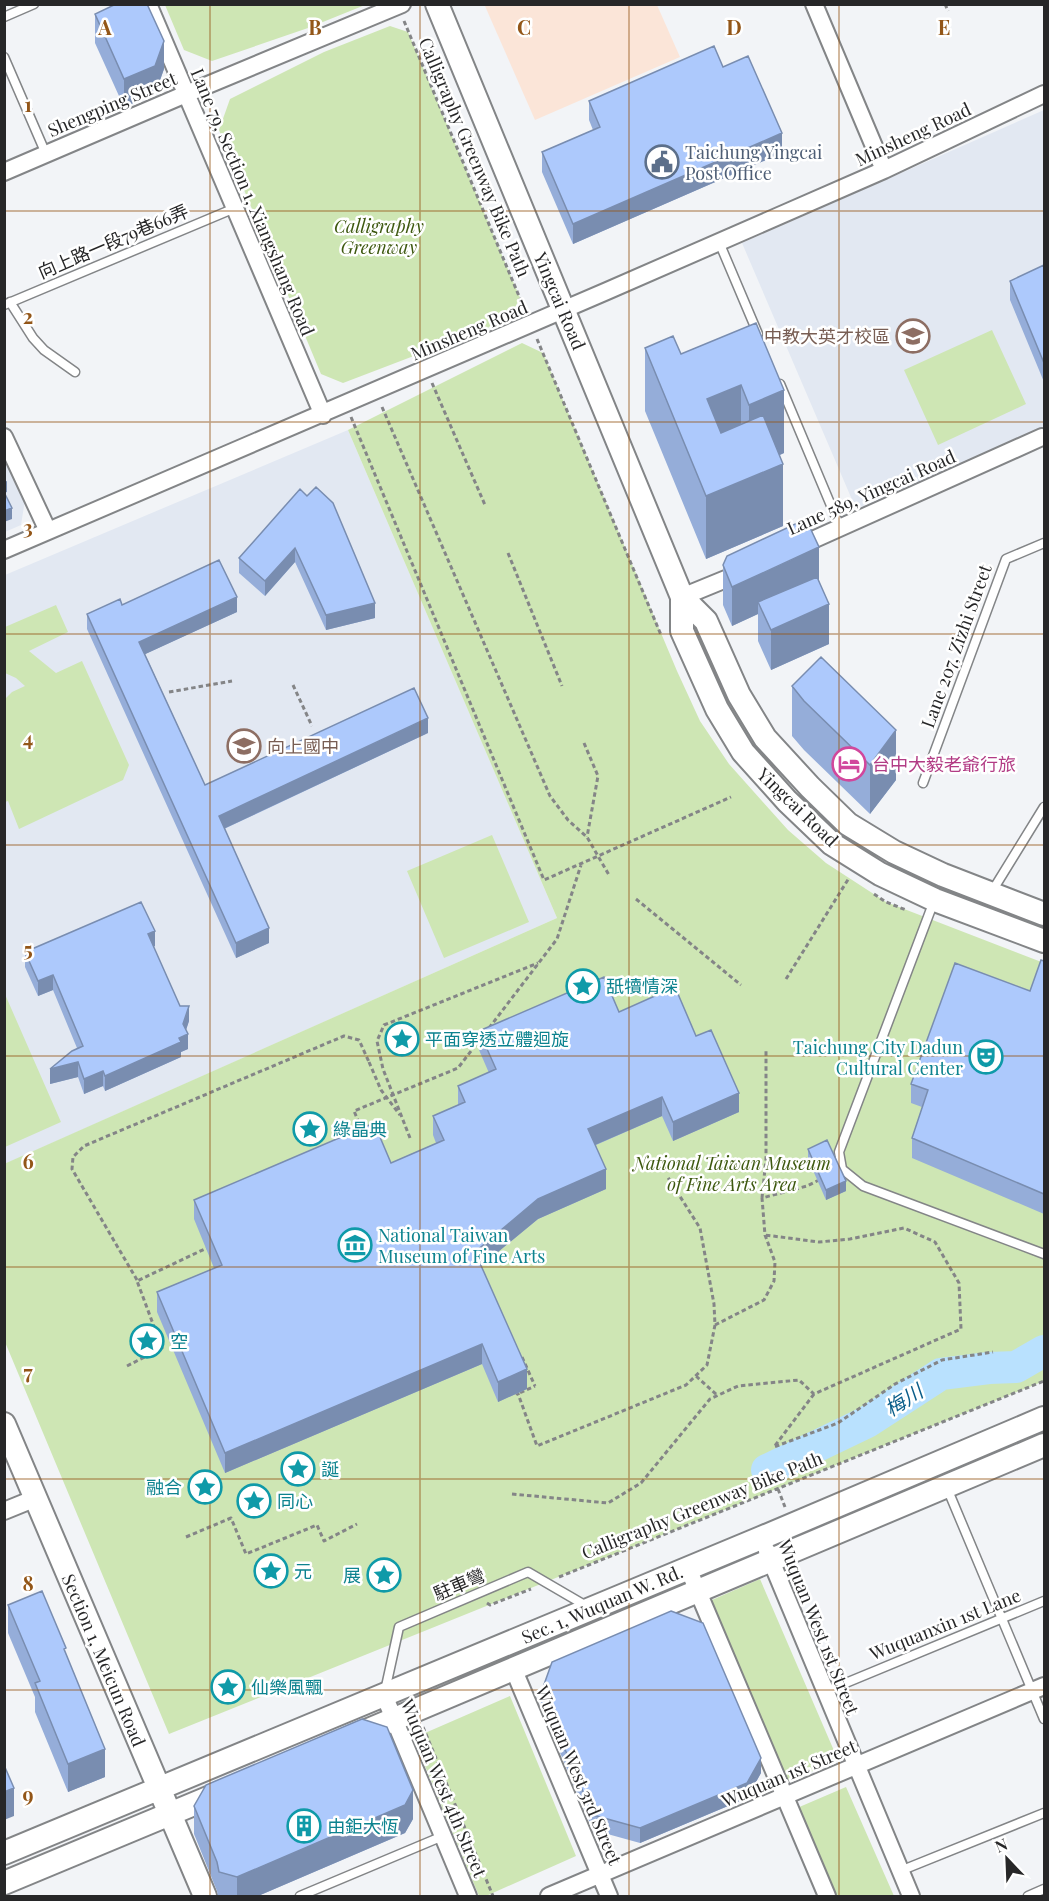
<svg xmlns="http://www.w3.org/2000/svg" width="1049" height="1901" viewBox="0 0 1049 1901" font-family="'Playfair Display','Noto Sans TC',serif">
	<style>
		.built { fill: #e2e8f2 }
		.industrial { fill: #fbe5d8 }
		.green { fill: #cee6b4 }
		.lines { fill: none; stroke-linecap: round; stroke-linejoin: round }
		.river { stroke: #b9e1fe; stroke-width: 32 }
		.lane-casing { stroke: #838587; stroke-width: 11 }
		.street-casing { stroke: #838587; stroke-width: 20 }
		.secondary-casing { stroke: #838587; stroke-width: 26 }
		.path { stroke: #848587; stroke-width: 3; stroke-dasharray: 4.5 3; stroke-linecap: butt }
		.lane { stroke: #fff; stroke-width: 8 }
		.street { stroke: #fff; stroke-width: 16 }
		.secondary { stroke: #fff; stroke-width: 22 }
		.path-bridge { stroke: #848587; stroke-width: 3; stroke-dasharray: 4.5 3; stroke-linecap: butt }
		.wall { fill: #95add9 }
		.shaded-wall { fill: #798db0 }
		.building { fill: #adc9fc; stroke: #798db0; stroke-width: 1.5 }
		.grid { fill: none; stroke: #935618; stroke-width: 1.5; stroke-opacity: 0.55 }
		.labels { text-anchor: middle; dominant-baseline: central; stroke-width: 5; stroke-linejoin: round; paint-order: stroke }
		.street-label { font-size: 18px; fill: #272728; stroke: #fff }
		.service-label { font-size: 18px; fill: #4e5e75; stroke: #fff; text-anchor: start }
		.park-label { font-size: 18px; font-style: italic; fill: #3d580f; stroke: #fff }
		.education-label { font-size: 18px; fill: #785e54; stroke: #fff; text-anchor: end }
		.hotel-label { font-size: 18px; fill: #b23c85; stroke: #fff; text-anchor: start }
		.culture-label { font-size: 18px; fill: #0d838f; stroke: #fff; text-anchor: start }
		.water-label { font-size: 20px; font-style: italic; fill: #0b5e8a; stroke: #fff }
		.grid-label { font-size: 20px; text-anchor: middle; font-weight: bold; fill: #935618; stroke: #fff; stroke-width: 5; stroke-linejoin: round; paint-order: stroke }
	</style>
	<rect width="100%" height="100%" fill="#f2f4f7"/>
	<path class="built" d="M1044,110V430L856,509L742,243Z
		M348,430L557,918L5,1164V575Z
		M4,456L25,500L21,525L5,532Z"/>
	<path class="industrial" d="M488,5H657L680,57L535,120L485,6Z"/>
	<path class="green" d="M165,5H365L308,28L212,61L184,50Z
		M390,26L408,32L520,298L508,320L343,383L321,374L219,130L230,99L324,52Z
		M992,330L1026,404L938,445L904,370Z
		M522,343L543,353L677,671L700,721L729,764L788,830L826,863L886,902L1044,963V1381L169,1734L5,1342L4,1164L557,918L348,430Z
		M56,605L68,632L29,651L56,673L82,661L129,765L123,780L19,829L8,801L5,802L4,700L12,692L25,686L16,678L5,673V627Z
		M492,835L529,922L444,958L407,871Z
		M4,992L61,1122L5,1147H4Z
		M760,1579L838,1760L783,1784L705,1603Z
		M510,1696L576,1856L486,1896H479L420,1754L425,1733Z
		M846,1787L894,1896H835L797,1808Z"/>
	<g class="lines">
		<path class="river" d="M767,1470L867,1422L941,1374L989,1368L1016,1367L1044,1351"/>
		<g class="lane-casing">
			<path id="lane" d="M4,17L34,4
				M4,57L46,154
				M719,242L758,334
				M10,302L33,338L44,350L75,372
				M4,305L235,208
				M780,384L840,527
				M923,783L1006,559L1044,543
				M991,893L1044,807
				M934,901L839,1152L842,1169L863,1186L1044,1254
				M947,1488L1044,1719
				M385,1691L399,1627L528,1572L588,1607
				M824,1692L1044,1601
				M900,1871L1044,1813
				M300,1896L443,1836
				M1028,1896L1044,1889"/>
		</g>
		<g class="street-casing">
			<path id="street" d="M148,4L323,415
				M814,4L884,170
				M4,172L186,94L402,4
				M4,437L48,531
				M797,547L1042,437
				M4,550L607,291L884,170L1044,94
				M682,597L743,572
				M4,1511L36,1498
				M767,1551L911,1896
				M688,1568L827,1896
				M513,1668L609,1896
				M384,1695L468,1896
				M549,1896L1044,1686"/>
		</g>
		<g class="secondary-casing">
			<path id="secondary" d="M437,4L682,597L706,621L739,695L765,738L810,787L848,824L894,852L943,875L1044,914
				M682,597V631L717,709L743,752L787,801L832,844L880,874L935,900L1044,941
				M4,1424L205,1896
				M352,1737L1044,1445
				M4,1853L761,1538L1044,1418
				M4,1883L225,1791"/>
		</g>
		<path class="path" d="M945,4L948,11
			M404,21L524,308
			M537,339L661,635
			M432,383L485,505
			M382,407L550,796L568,820L587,837L609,875
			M351,417L544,880L731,797
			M508,553L562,686
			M293,685L312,726
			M169,692L232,681
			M584,743L598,776L587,837
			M874,894L886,902L906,910
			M636,899L741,985
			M786,979L849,878
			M489,1028L557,939L581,865
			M362,1130L354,1111L458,1068L481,1038
			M762,1198L766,1159V1050
			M137,1280L72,1169L73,1157L84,1146L344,1036L359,1040L369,1062
			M715,1325L764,1300L774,1281L775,1262L765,1235L762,1198L807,1186L819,1180
			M522,1357L535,1386
			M127,1366L162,1348L137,1281L209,1247
			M696,1376L717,1395
			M517,1391L537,1446L686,1385L707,1365L715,1325L714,1304L700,1228L667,1176
			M814,1394L774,1447L838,1423L895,1384L942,1360L993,1352
			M778,1489L785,1507
			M512,1494L608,1503L641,1483L710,1399L738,1386L799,1380L814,1394L961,1329L959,1283L935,1242L904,1228L850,1239L819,1242L765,1235
			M186,1537L231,1518L246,1554L317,1525L324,1541L357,1524
			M559,1577L1044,1381
			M487,1603L490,1605L531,1589
			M423,1727L493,1896"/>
		<use href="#lane" class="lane"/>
		<use href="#street" class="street"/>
		<use href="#secondary" class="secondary"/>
		<path class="path-bridge" d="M369,1062L381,1090L400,1115
			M410,1138L383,1069L377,1041L384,1025L538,963
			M516,1390L517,1394L535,1386"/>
	</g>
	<path class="wall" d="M95,14L164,69L155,94L124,107L95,43Z
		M723,67L782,153L573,244L542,172V152L593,130L589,120V101Z
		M1044,265V382L1010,300V281Z
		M756,323L784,453L780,455L783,526L706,559L645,411V348L681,354Z
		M300,489L375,618L326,630L295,562L265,596L239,573V558Z
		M723,565L819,581L829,644L771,670L758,641V614L732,626L723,605Z
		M237,612L145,654L205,785L428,733L224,829L269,943L236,958L87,629V614Z
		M792,686L896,780L870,814L804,750L792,736Z
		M155,946L153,947L180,1006L189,1021L186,1030L188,1049L181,1052V1057L105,1091L103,1086L84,1094L78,1077L50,1084L77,1048L53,990L38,996L25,967V952Z
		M1044,961V1214L912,1158V1138L922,1107L911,1103V1084L1030,991Z
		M619,1012L696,1036L739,1112L673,1141L662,1116L596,1145L606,1189L538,1219L481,1266L527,1389L498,1402L482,1364L225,1473L157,1312V1292L214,1268L194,1219V1200L391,1163L436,1143L433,1135V1116L458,1105V1086L489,1073L479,1050V1031Z
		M808,1149L846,1191L826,1200L808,1159Z
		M8,1605L66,1656L105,1777L68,1792L35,1712V1697L8,1633Z
		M541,1693L761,1773L747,1798L640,1843L593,1830L541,1708Z
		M194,1806L413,1819L405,1833L258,1896H218L217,1891L194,1834Z"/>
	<path class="shaded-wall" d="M164,41V69L155,94L124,107V79Z
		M782,133V153L573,244V224Z
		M741,385V448L707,462V399Z
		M784,390V453L749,468V405Z
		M783,464V526L706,559V496Z
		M7,481V492L4,493V482Z
		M12,508V519L4,522V511Z
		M819,547V586L758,602V614L732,626V587Z
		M295,548V562L265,596V581Z
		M237,597V612L139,657V642Z
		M375,603V618L326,630V615Z
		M829,604V644L771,670V630Z
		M428,718V733L219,831V816Z
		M896,730V780L870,814V765Z
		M269,928V943L236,958V943Z
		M155,931V946L148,949V934Z
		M53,975V990L38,996V981Z
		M189,1006V1021L184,1036L188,1034V1049L181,1052V1057L105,1091V1076L179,1038Z
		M78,1062V1077L50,1084V1069Z
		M103,1071V1086L84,1094V1079Z
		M739,1093V1112L673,1141V1122Z
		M662,1097V1116L588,1148V1129Z
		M606,1169V1189L538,1219L475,1271V1252L538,1199Z
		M846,1181V1191L826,1200V1190Z
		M482,1344V1364L225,1473V1453Z
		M527,1369V1389L498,1402V1382Z
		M105,1749V1777L68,1792V1764Z
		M761,1758V1773L747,1798L640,1843V1828Z
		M14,1788V1816L4,1820V1792Z
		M413,1790V1819L405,1833L258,1896H237V1877Z"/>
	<path class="building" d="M116,4H147L164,41L155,66L124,79L95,14Z
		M714,46L723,67L748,56L782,133L573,224L542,152L600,127L589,101Z
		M1044,265V363L1010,281Z
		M756,323L784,390L749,405L741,385L707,399L721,433L763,415L783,464L706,496L645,348L673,336L681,354Z
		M316,487L333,503L375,603L326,615L295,548L265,581L239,558L300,489L307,496Z
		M4,492L12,508L4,511Z
		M806,519L819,547L732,587L723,565L727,556Z
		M219,560L237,597L139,642L205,785L414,688L428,718L219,816L269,928L236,943L87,614L120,599L122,605Z
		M817,577L829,604L771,630L758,602Z
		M821,657L896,730L870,765L804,701L792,686Z
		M141,902L155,931L148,934L180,1006H189L183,1024L188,1034L179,1038L181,1042L105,1076L103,1071L84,1079L78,1062L50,1069L72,1051L83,1046L53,975L38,981L25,952Z
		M1041,960L1044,961V1194L912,1138L928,1090L911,1084L955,963L1030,991Z
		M604,977L619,1012L675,987L696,1036L711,1030L739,1093L673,1122L662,1097L588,1129L606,1169L538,1199L475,1252L527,1369L498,1382L482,1344L225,1453L157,1292L222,1265L194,1200L374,1123L391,1163L444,1140L433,1116L465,1102L458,1086L496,1069L479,1031Z
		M827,1140L846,1181L826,1190L808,1149Z
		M42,1591L66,1648L64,1649L105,1749L68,1764L35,1683L40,1681L8,1605Z
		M671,1611L703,1623L761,1758L747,1783L640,1828L593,1815L541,1693L552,1662Z
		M362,1719L387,1727L413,1790L405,1805L237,1877L219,1872L217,1862L194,1806L206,1785Z
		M4,1765L14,1788L4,1792Z"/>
	<path class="grid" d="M210,4V1896M420,4V1896M629,4V1896M839,4V1896M4,211H1044M4,422H1044M4,634H1044M4,845H1044M4,1056H1044M4,1267H1044M4,1479H1044M4,1690H1044"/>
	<defs>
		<g id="civic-ring" transform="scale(1.725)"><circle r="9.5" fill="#fff" stroke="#5c6f8a" stroke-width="1.5"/><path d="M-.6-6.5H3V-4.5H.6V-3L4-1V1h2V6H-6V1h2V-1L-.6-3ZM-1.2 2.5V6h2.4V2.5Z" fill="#5c6f8a"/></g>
		<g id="university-ring" transform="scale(1.725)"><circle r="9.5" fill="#fff" stroke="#8d6e63" stroke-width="1.5"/><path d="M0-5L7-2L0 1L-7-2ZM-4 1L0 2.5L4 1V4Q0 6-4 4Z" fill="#8d6e63"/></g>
		<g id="school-ring" transform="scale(1.725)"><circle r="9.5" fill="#fff" stroke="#8d6e63" stroke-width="1.5"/><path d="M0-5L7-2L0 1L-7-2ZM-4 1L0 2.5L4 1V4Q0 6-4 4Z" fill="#8d6e63"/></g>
		<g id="hotel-ring" transform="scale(1.725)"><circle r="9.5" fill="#fff" stroke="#d1479c" stroke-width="1.5"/><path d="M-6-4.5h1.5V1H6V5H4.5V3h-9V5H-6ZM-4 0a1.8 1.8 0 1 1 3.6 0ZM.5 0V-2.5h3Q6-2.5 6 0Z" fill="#d1479c"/></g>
		<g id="sight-ring" transform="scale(1.725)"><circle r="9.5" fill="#fff" stroke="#0f9aa8" stroke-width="1.5"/><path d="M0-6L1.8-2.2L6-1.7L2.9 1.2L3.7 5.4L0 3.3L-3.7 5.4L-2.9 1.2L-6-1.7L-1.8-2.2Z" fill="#0f9aa8"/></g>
		<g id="theatre-ring" transform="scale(1.725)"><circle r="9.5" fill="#fff" stroke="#0f9aa8" stroke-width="1.5"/><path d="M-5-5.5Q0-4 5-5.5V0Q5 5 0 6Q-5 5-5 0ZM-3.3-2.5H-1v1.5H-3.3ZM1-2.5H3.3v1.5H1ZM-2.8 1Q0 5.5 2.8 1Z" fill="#0f9aa8"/></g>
		<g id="museum-ring" transform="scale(1.725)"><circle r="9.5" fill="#fff" stroke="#0f9aa8" stroke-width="1.5"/><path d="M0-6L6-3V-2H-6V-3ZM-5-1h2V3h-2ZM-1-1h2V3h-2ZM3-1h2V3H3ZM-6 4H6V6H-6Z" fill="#0f9aa8"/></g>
		<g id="building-ring" transform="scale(1.725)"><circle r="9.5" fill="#fff" stroke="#0f9aa8" stroke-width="1.5"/><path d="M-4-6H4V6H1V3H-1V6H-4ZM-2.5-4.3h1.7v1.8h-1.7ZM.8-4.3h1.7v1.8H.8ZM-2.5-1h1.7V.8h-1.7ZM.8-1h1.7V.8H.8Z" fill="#0f9aa8"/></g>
	</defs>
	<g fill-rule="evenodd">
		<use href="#civic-ring" x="662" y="162"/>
		<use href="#university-ring" x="913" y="336"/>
		<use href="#school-ring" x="244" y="746"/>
		<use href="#hotel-ring" x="849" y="764"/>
		<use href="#sight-ring" x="583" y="986"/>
		<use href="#sight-ring" x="402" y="1039"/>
		<use href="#theatre-ring" x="986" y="1057"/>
		<use href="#sight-ring" x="310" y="1129"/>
		<use href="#museum-ring" x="355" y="1245"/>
		<use href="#sight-ring" x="147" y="1341"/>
		<use href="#sight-ring" x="298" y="1469"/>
		<use href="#sight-ring" x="205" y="1487"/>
		<use href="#sight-ring" x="254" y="1501"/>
		<use href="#sight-ring" x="271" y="1571"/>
		<use href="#sight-ring" x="384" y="1575"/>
		<use href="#sight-ring" x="228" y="1687"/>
		<use href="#building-ring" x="304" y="1826"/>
	</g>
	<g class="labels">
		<g class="street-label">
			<text transform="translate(112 104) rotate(-23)">Shengping Street</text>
			<text transform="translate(913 134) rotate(-25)">Minsheng Road</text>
			<text transform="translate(475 157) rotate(67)">Calligraphy Greenway Bike Path</text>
			<text transform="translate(253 202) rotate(67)">Lane 79, Section 1, Xiangshang Road</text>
			<text transform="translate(113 241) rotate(-23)">向上路一段79巷66弄</text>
			<text transform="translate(560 301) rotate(67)">Yingcai Road</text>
			<text transform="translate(469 330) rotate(-23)">Minsheng Road</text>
			<text transform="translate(871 492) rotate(-24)">Lane 589, Yingcai Road</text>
			<text transform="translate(956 646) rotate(-70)">Lane 207, Zizhi Street</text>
			<text transform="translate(798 807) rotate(44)">Yingcai Road</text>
			<text transform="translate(702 1505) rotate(-22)">Calligraphy Greenway Bike Path</text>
			<text transform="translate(459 1584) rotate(-23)">駐車彎</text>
			<text transform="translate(602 1604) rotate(-23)">Sec. 1, Wuquan W. Rd.</text>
			<text transform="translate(945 1624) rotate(-22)">Wuquanxin 1st Lane</text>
			<text transform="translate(819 1627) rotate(68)">Wuquan West 1st Street</text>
			<text transform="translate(104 1660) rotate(67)">Section 1, Meicun Road</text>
			<text transform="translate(789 1773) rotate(-23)">Wuquan 1st Street</text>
			<text transform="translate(579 1775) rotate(67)">Wuquan West 3rd Street</text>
			<text transform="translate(444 1788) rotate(67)">Wuquan West 4th Street</text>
		</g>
		<g class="service-label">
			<text x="685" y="152">Taichung Yingcai<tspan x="685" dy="21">Post Office</tspan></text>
		</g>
		<g class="park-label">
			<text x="379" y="226">Calligraphy<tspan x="379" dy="21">Greenway</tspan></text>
			<text x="732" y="1163">National Taiwan Museum<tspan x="732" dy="21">of Fine Arts Area</tspan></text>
		</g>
		<g class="education-label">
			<text x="890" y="336">中教大英才校區</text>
			<text x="267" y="746" text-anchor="start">向上國中</text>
		</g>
		<g class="hotel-label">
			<text x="872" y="764">台中大毅老爺行旅</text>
		</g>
		<g class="culture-label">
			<text x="606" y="986">舐犢情深</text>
			<text x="425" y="1039">平面穿透立體迴旋</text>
			<text x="963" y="1047" text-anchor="end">Taichung City Dadun<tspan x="963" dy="21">Cultural Center</tspan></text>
			<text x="333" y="1129">綠晶典</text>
			<text x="378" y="1235">National Taiwan<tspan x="378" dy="21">Museum of Fine Arts</tspan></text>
			<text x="170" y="1341">空</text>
			<text x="321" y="1469">誕</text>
			<text x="182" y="1487" text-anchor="end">融合</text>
			<text x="277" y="1501">同心</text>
			<text x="294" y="1571">元</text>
			<text x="361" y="1575" text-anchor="end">展</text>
			<text x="251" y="1687">仙樂風飄</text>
			<text x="327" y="1826">由鉅大恆</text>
		</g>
		<g class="water-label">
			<text transform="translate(903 1399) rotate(-33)">梅川</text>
		</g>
	</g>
	<g class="grid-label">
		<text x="105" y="35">A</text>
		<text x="315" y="35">B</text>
		<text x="524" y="35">C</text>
		<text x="734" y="35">D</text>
		<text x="944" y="35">E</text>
		<text x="28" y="112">1</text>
		<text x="28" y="324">2</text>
		<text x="28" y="535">3</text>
		<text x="28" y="746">4</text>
		<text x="28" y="957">5</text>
		<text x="28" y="1169">6</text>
		<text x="28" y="1380">7</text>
		<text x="28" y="1591">8</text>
		<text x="28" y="1802">9</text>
	</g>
	<rect width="1049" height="1901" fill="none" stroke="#272728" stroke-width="12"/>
	<g transform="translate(1007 1859) rotate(337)" stroke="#ffffff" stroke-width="4.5" paint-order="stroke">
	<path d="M0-4.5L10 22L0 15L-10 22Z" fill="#272728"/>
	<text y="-9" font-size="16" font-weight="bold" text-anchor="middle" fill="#272728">N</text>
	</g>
</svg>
